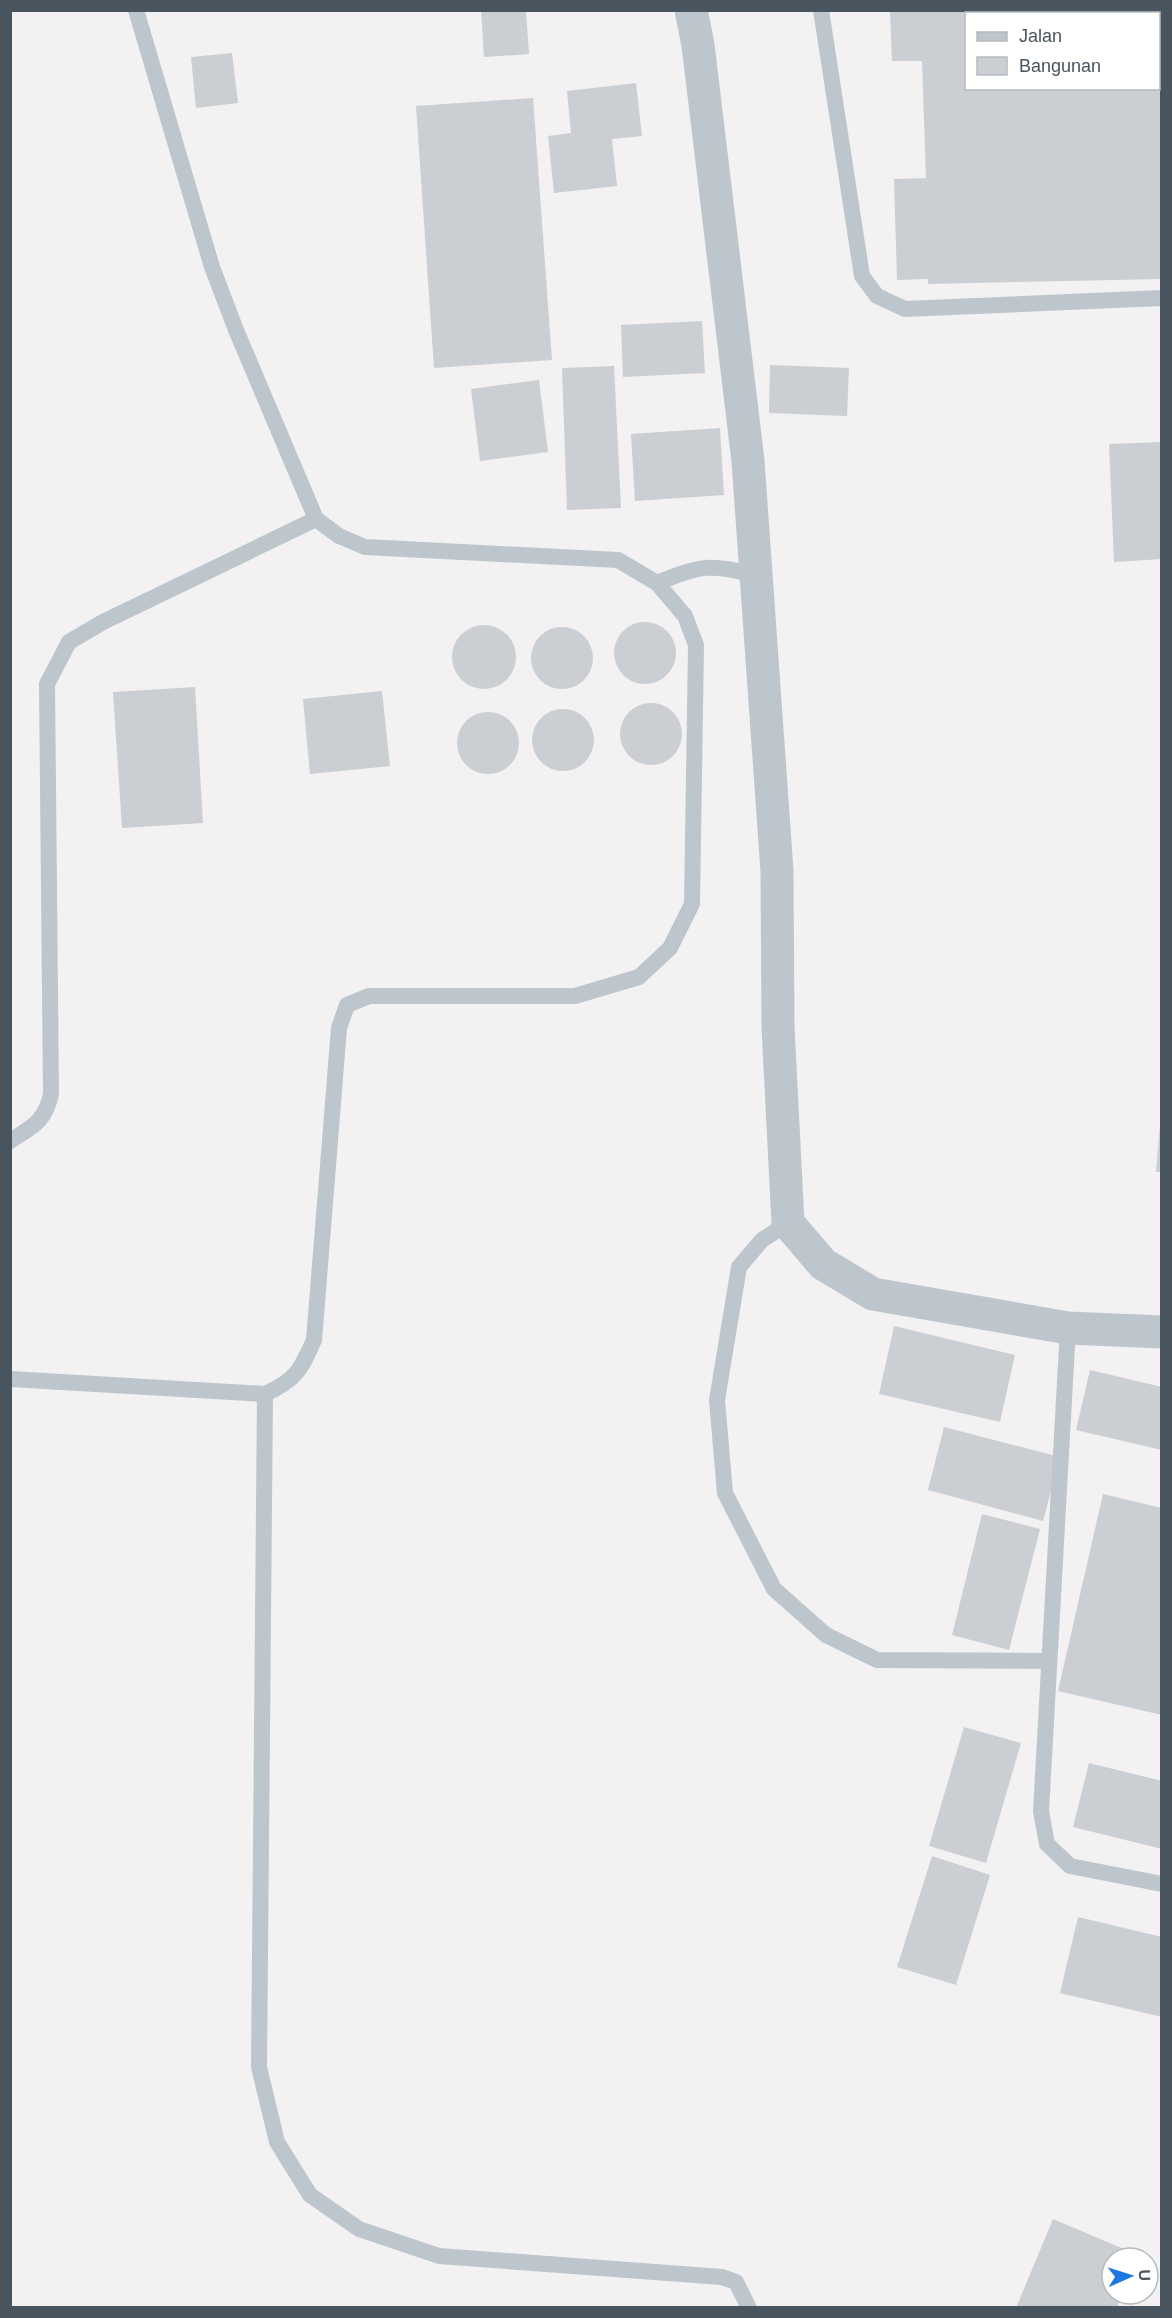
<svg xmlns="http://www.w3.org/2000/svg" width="1172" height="2318" viewBox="0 0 1172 2318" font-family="Arial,sans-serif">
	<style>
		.building { fill: #cbced3; fill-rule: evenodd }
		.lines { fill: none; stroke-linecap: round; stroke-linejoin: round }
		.lane { stroke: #bdc6cd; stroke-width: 16 }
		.street { stroke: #bdc6cd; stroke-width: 33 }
	</style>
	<rect width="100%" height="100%" fill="#f3f1f1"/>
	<path class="building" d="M481,10H526L529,54L484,57Z
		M890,10H1162V279L928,284V279L897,280L894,179L926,178L922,61H892ZM966,14H1158V88H966Z
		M232,53L238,103L196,108L191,57Z
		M636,83L642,136L612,139L617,186L554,193L548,136L571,133L567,91Z
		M533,98L552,360L434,368L416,106Z
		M702,321L705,373L623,377L621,325Z
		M770,365L849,368L847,416L769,413Z
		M614,366L621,508L567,510L562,368Z
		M539,380L548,452L480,461L471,389Z
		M720,428L724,495L635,501L631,434Z
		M1162,442V559L1114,562L1109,444Z
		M614 653a31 31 0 1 1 62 0a31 31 0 1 1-62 0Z
		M452 657a32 32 0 1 1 64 0a32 32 0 1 1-64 0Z
		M531 658a31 31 0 1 1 62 0a31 31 0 1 1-62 0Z
		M195,687L203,823L122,828L113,692Z
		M382,691L390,766L310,774L303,699Z
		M620 734a31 31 0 1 1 62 0a31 31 0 1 1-62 0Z
		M532 740a31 31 0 1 1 62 0a31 31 0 1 1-62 0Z
		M457 743a31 31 0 1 1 62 0a31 31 0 1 1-62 0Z
		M1160,1124H1162V1172H1156Z
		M894,1326L1015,1355L1000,1422L879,1394Z
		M1090,1370L1162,1387V1450L1076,1430Z
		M944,1427L1060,1457L1043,1521L928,1490Z
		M1103,1494L1162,1508V1715L1058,1691Z
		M982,1514L1040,1529L1009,1650L952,1635Z
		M964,1727L1021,1743L986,1863L929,1846Z
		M1089,1763L1162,1781V1849L1073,1827Z
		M932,1856L990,1875L956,1985L897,1967Z
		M1078,1917L1162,1937V2017L1060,1993Z
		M1053,2219L1138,2255L1137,2258H1112V2294H1122L1117,2308H1016Z"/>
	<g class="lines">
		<path class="lane" d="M821,10L862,276L877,296L905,309L1162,298
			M657,583C703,565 709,563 757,576
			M10,1141C33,1126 45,1122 51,1094L47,684L69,642L103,622L316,519
			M788,1223L762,1240L739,1267L717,1400L725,1493L774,1589L826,1635L877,1660L1049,1661
			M1068,1328L1041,1811L1047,1844L1070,1866L1162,1884
			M10,1379L265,1394C296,1380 300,1371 314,1340L339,1028L347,1005L369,996H575L639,977L670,948L692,904L696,645L685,616L657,583L618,560L365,547L339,536L316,519L236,330L212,267L136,10
			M265,1394L259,2067L277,2142L310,2195L359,2229L439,2256L722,2277L736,2282L749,2308"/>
		<path class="street" d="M691,10L698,45L748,461L777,871L778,1027L788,1223L823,1264L873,1294L1068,1328L1162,1332"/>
	</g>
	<rect width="1172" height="2318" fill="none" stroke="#49555e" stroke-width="24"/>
	<rect x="965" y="12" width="195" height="78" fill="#ffffff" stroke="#b6bbbf" stroke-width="1.5"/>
	<rect x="977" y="32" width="30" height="9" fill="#bdc6cd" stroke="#b6bbbf" stroke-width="1.5"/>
	<text x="1019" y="42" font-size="18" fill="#49555e">Jalan</text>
	<rect x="977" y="57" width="30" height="18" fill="#cbced3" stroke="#b6bbbf" stroke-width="1.5"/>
	<text x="1019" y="72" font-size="18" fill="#49555e">Bangunan</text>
	<g transform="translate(1130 2276) rotate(87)"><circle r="28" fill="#ffffff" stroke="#b6bbbf" stroke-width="1.5"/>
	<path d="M0-4.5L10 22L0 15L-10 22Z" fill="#1d78e2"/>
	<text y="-9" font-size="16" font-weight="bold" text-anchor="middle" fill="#49555e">U</text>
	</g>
</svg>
